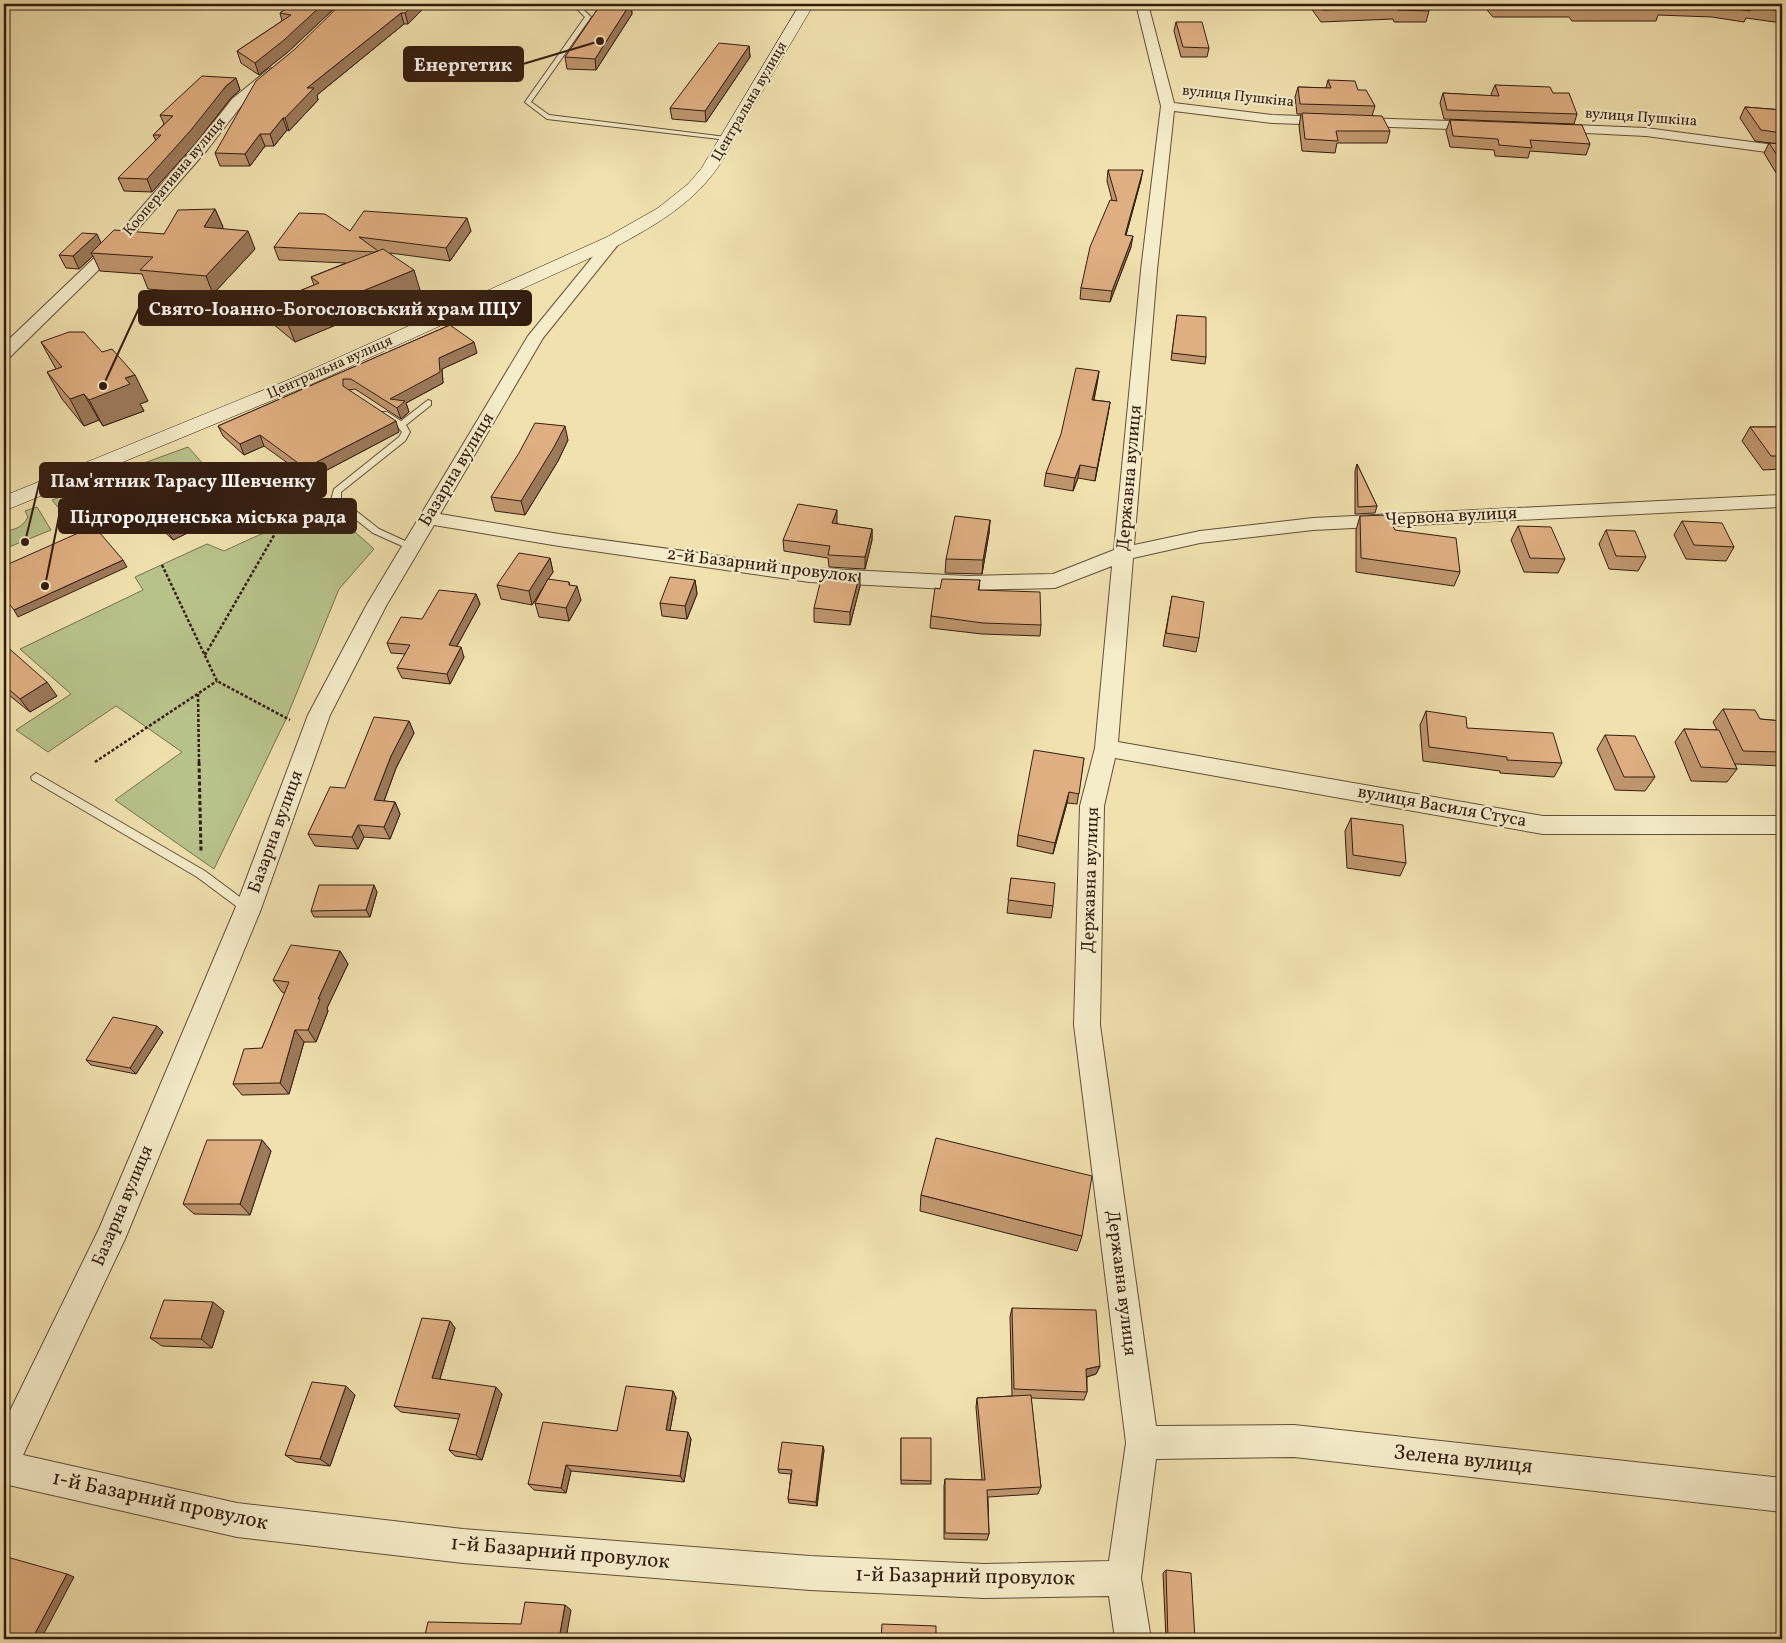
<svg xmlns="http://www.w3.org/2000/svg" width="1786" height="1643" viewBox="0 0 1786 1643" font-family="Vollkorn,serif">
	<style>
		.green { fill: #b8c38b; stroke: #76704e }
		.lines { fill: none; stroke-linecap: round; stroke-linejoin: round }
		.lane-casing { stroke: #624e38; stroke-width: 2 }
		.street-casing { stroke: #624e38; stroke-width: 2 }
		.secondary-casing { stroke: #331d10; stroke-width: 1 }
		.path-far1 { stroke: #331d10; stroke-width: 2.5; stroke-dasharray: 3 2; stroke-linecap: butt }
		.path { stroke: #331d10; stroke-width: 3; stroke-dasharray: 4 2.5; stroke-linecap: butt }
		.lane { fill: #f5ecca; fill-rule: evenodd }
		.street { fill: #f5ecca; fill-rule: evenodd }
		.secondary { fill: #f5ecca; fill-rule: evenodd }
		.wall { fill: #c0966f; stroke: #331d10 }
		.shaded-wall { fill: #9c7a5a; stroke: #331d10 }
		.building { fill: #dfaf81; stroke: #331d10 }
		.labels { text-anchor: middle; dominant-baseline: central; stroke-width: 4.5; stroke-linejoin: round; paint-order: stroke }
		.far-street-label { font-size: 15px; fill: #331d10; stroke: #f5ecca }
		.street-label { font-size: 18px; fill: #331d10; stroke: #f5ecca }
		.near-street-label { font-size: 21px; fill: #331d10; stroke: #f5ecca }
		.leader { fill: none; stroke: #331d10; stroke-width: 2 }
		.callout-dot { fill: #331d10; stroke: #f5ecca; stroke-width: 2 }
		.callout { fill: #331d10; stroke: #331d10; stroke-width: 2 }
		.callout-label { font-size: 19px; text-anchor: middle; font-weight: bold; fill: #fff }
	</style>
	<rect width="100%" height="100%" fill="#f0e1ae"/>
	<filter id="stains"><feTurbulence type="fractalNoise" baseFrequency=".004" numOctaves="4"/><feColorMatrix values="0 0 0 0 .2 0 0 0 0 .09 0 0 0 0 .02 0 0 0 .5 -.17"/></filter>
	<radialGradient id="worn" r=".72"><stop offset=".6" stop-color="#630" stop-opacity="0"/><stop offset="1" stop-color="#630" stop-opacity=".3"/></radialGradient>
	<path class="green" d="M188,447L206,467L161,485L144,463Z
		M120,475L137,495L130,498L126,492L118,495L122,502L114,505L98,483Z
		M76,491L93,512L70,522L52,500Z
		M37,507L51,530L4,549V531C15,530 23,527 28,517L25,511Z
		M335,514L374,549L339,589L286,719L214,869L115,800L182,752L116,706L48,752L16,730L71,694L20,649L143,590L135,577L207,544L224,551C265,532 290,520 335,514Z"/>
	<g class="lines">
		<g class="lane-casing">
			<path id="lane" d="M572,4H578L591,17L531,102L549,115L726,137L728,138V140L547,119L526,103L525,102L585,17Z
				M428,400L431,401V405L406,425L410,432L405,441L341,492V499L379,529L414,545V549L411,550L373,533L331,500L334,489L399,437L402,432L398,427L381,416V412H387L401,421Z
				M36,773L205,871L252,906L254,909L252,912L248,914L244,912L197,877L32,780L31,777Z"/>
		</g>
		<g class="street-casing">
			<path id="street" d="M1136,4H1148L1174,103L1272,115L1480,122L1487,126L1480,130L1272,123L1174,111L1157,270L1134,545L1200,531L1313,518L1782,495V507L1313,530L1200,543L1133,558L1118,742L1543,816H1782V834H1543L1115,758L1104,806L1100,1025L1156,1426L1294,1425L1782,1478V1512L1294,1457L1156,1459L1141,1578L1151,1639H1115L1109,1596L984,1598L810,1590L463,1563L237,1537L4,1484V1423L99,1229L235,909L308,715L366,606L528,336L608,238H618L621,241L543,338L440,514L559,534L809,568L968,576L1053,574L1114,550L1141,270L1161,106ZM434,525L559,546L809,582L968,590L1055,588L1112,566L1095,748L1080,806L1074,1025L1126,1443L1109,1561L984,1564L810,1556L463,1529L237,1503L23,1455L125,1239L261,909L330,715L386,606Z
				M274,68L280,72L279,75L242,105L207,150L123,246L10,357L4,358V344L113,240L197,144L232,99L269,69Z
				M1551,124L1646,128L1782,146V154L1646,136L1546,131L1544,128L1546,125Z"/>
		</g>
		<g class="secondary-casing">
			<path id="secondary" d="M800,4H814L734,139C709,193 670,217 619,245L307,386L4,511V496L293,378L607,237L658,208L688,184L701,169Z"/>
		</g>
		<path class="path-far1" d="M162,565L217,681L290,720
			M205,655L280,525
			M198,694L199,763
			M95,762L217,681"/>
		<path class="path" d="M199,762L201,851"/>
		<use href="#lane" class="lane"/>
		<use href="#street" class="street"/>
		<use href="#secondary" class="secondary"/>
	</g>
	<path class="wall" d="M293,4H339L288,52L259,75L241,63L237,51L282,21L280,13Z
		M428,4L408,24H404L317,95L318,100L289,131L287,130L274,146H265L250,166H220L215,153L295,49Z
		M601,4H631L632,14L596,70L567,69L565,57Z
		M1308,4H1425L1429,11L1426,22H1394L1393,19L1321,22Z
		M1482,4H1782V23L1746,18L1744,22L1712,17L1658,15L1656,21H1572L1569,17H1493Z
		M1176,22L1209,48L1207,57H1181L1174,31Z
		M749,46L750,57L706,122L672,119L670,108Z
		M236,78L240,90L231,98L196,143L152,192L124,191L118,178L156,141L153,135L164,124L160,115Z
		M1328,80L1358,90L1375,106L1372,116L1390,131L1387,143H1337L1335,153L1302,151L1299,126L1301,114H1297L1295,97L1298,87L1326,88Z
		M1495,85L1553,93L1577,114L1574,124L1444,119L1440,103L1443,93L1492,96L1491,94Z
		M1745,107L1782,110V176H1778L1764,153L1769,143L1777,144L1755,141L1740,118Z
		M1450,120L1590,144L1586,155L1530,151L1528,158L1495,156L1494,150L1450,147L1446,131Z
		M1108,170L1141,180L1126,235L1131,247L1110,302L1080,299L1081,288L1112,200L1107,181Z
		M215,209L223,227L222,228L255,249L213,294L148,289L142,274L100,271L93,256L79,269L66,268L59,255L101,243L164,234Z
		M350,231H471L450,261L390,253L420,290L295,342L273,324L265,305L314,285L311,277L346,263L279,260L274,247Z
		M1177,315L1206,357L1205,364L1171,360Z
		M450,325L477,353L442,369L443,383L406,403L409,412L401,419L355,389L349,390L399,432L310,479L264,446L244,455L223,436L218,426Z
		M41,342L102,352L148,401L140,404L144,411L103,426L99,420L84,426L62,399L47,372L56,369Z
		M1099,371L1097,384L1094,400L1110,402L1095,481L1078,478L1073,491L1044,486L1046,473Z
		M1750,427H1782V469L1763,470L1742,441Z
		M568,440L558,461L525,515L495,511L491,497Z
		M1357,464L1377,506L1375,513L1355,514V471Z
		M240,491L246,505L173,540L148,516L141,503Z
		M1360,516L1395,530L1460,572L1454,586L1356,572V530Z
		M990,520L989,533L982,574L945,573L946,559Z
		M1682,521L1734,547L1726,561L1686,559L1674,535Z
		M837,522V524L872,529V540L865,569L829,567L828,558L784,551L783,540Z
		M1518,526L1565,559L1558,573L1524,572L1511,540Z
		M1606,530L1646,557L1638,571L1609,569L1599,544Z
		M550,558L553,572L548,579L570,585L581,600L569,621L539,617L535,603L543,588L532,605L501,599L497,585Z
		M695,580L697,594L687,619L662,616L660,603Z
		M980,580L979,590L1041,625L1040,636L982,634L930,628L931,616L940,589Z
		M860,586L850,625L814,622V608Z
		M476,594L480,604L457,646L464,657L450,684L402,678L397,668L405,654L391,653L387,643L422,619Z
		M1172,596L1199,638L1196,652L1163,646Z
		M4,644L57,696L30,712L4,691Z
		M1723,709L1760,719L1782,721V766L1735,764L1737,769L1727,782L1691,781L1675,742L1684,729L1717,730L1713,722Z
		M1426,711L1467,728L1562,763L1554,777L1500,773V771L1423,761L1420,725Z
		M409,721L414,733L396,768L384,801L395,802L400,814L390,839L364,837L358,849L315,846L308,834L345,788Z
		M1605,735L1655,777L1645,791L1615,790L1597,749Z
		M1084,758L1077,804L1067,803L1053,854L1017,846L1018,835Z
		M1351,818L1406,863L1400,876L1347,868L1345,831Z
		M1011,878L1053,906L1051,918L1007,913Z
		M377,892L370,917H314L311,911Z
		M340,951L348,964L327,1008L328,1011L316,1042H304L289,1094L242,1095L233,1084L262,1048L285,993L282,992L273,980Z
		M163,1032L136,1074L91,1065L86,1060Z
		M262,1140L271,1151L250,1215L194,1214L183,1204Z
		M921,1195L1082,1236L1077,1251L920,1211Z
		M1012,1308L1100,1366L1096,1374L1087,1377V1392L1084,1400L1031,1398L1041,1487L1038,1494L988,1497L989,1534L987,1540L944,1539V1486L945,1479L982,1480L976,1407L977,1398L1012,1396L1010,1317Z
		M224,1311L212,1348L162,1346L150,1338Z
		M450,1321L455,1328L440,1379L502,1394L482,1460L455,1456L449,1450L459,1419L401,1412L394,1406Z
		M346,1386L355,1395L330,1466L296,1462L285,1455Z
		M673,1391L676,1398L670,1430L691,1439L684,1482L571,1471L566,1493L534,1490L528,1484L617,1431Z
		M901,1438L931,1481V1484H901Z
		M824,1450L817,1506L789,1503L788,1499L791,1474L779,1473L778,1469Z
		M1166,1570L1195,1639H1166L1163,1573Z"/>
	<path class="shaded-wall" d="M4,4H17L4,11Z
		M323,4H339L288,52L259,75L255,63Z
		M414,4H428L408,24L405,13Z
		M630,4H631L632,14L596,70L595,59Z
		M401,13L404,24L317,95L318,100L289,131L285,118L307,88Z
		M749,46L750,57L706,122L705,111Z
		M236,78L240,90L231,98L196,143L152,192L147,179L226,86Z
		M283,118L287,130L274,146L270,134Z
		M260,134L265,146L250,166L245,154Z
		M1143,170L1141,180L1123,246L1125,235Z
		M215,209L223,227L212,245L204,227Z
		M467,218L471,231L450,261L446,248Z
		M248,231L255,249L213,294L206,276Z
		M97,234L103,247L91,253L93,256L79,269L73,256Z
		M1133,236L1131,247L1110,302L1112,291Z
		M414,270L420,290L295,342L287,322Z
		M474,342L477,353L442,369L443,383L406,403L409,412L401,419L397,408L390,399L439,358Z
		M1099,371L1097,384L1091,413L1092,400Z
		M135,375L148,401L140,404L144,411L103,426L89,400L125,378Z
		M84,394L99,420L84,426L70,399Z
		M1110,402L1108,415L1095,481L1097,468Z
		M396,421L399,432L310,479L305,468Z
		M565,426L568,440L558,461L525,515L521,501Z
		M260,435L264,446L244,455L240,444Z
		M1080,465L1078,478L1073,491L1075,478Z
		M240,491L246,505L173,540L165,527Z
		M837,510V522L832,535V523Z
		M990,520L989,533L982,574L983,560Z
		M872,529V540L865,569V557Z
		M550,558L553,572L532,605L529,591Z
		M123,560L127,567L18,617L14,610Z
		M860,573V586L850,625V612Z
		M695,580L697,594L687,619L685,606Z
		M569,582L572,595L577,586L581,600L569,621L566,608Z
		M476,594L480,604L452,655L449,645Z
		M461,647L464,657L450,684L447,674Z
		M47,682L57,696L30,712L20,699Z
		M409,721L414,733L396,768L380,812L374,800L391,756Z
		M1069,792L1067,803L1053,854L1055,843Z
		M395,802L400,814L390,839L384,827Z
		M358,825L364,837L358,849L352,837Z
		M374,885L377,892L370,917L366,910Z
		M340,951L348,964L327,1008L328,1011L316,1042L308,1030L318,999Z
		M157,1026L163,1032L136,1074L130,1068Z
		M295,1030L304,1042L289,1094L280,1083Z
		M262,1140L271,1151L250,1215L240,1204Z
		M213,1302L224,1311L212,1348L201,1339Z
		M450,1321L455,1328L438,1385L432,1378Z
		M1100,1366L1096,1374L1083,1378L1086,1369Z
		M346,1386L355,1395L330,1466L320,1459Z
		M496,1387L502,1394L482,1460L476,1455Z
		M673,1391L676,1398L669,1436L666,1430Z
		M688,1432L691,1439L684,1482L680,1476Z
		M823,1446L824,1450L817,1506L816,1502Z
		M566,1465L571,1471L566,1493L561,1488Z
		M67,1574L74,1577L41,1639H32Z
		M565,1605L571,1610L566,1639H559Z"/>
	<path class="building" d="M293,4H323L284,40L255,63L237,51L291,15L280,13Z
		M341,4H414L405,13H401L307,88H314L285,118H283L270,134H260L245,154L215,153L256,81L295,49Z
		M601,4H630L595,59L565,57Z
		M1319,4H1425L1429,11L1397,10L1396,8L1323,10Z
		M1495,4H1654L1660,9H1576L1573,6H1496Z
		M1670,4H1782V11L1750,7V11L1717,6Z
		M1176,22H1202L1209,48L1183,47Z
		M719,43L749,46L705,111L670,108Z
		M202,76L236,78L226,86L191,130L147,179L118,178L161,135H153L173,116L160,115Z
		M1328,80L1355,81L1358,90H1366L1375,106L1300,104L1298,87L1331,88Z
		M1495,85L1550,87L1553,93H1569L1577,114L1447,110L1443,93L1499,96Z
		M1745,107L1782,110V133L1761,130Z
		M1302,113L1382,116L1390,131H1336L1338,141L1305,139Z
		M1450,120L1582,125L1590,144L1530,140L1532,148L1499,145L1498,139L1453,136Z
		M1769,143L1782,144V163Z
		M1108,170H1143L1125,235L1133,236L1112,291L1081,288L1090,247L1110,200L1117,201Z
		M215,209L204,227L248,231L206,276L140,270L153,257L91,253L114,230L164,234L178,210Z
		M364,211L467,218L446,248L359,237L378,251L375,252L274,247L299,213L325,214L350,231Z
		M82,233L97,234L73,256L59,255Z
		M383,249L414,270L287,322L265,305L319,283L311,277Z
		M1177,315L1206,317V357L1172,353Z
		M450,325L474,342L439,358L440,372L390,399L405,401L397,408L351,379H343V386L396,421L305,468L260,435L240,444L218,426Z
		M69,332H84L102,352L112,349L135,375L125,378L130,384L89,400L84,394L70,399L47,372L62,367L41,342Z
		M1076,368L1099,371L1092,400L1110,402L1097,468L1080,465L1075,478L1046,473L1061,434Z
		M535,423L565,426L554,447L521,501L491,497L519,453Z
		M1750,427H1782V456H1771Z
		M1357,464L1377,506L1358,507Z
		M215,468L240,491L165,527L141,503Z
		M798,504L837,510L832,523L872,529L865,557L828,555L830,546L783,540Z
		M1387,515L1395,530L1456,538L1460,572L1361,558L1360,516Z
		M955,516L990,520L983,560L946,559Z
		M1682,521L1722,523L1734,547L1694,545Z
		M94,526L123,560L14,610L4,597V566Z
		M1518,526L1551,527L1565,559L1530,558Z
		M1606,530L1635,531L1646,557L1616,556Z
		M519,553L550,558L529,591L497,585Z
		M823,571L860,573L850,612L814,608Z
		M670,577L695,580L685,606L660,603Z
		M548,579L569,582V585L577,586L566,608L535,603Z
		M942,579L980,580L978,590L1040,592L1041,625L983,623L931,616L935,588L940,589Z
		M439,590L476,594L449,645L461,647L447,674L397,668L410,645L387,643L401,617L422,619Z
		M1172,596L1204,602L1199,638L1166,633Z
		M4,644L47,682L20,699L4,685Z
		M1723,709L1755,710L1760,719L1782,721V752L1743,751Z
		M1426,711L1466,717L1467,728L1553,733L1562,763L1507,760V757L1429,747Z
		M374,717L409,721L391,756L374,800L395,802L384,827L358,825L352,837L308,834L330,787L345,788Z
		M1684,729L1719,730L1737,769L1701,767Z
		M1605,735L1635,736L1655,777H1624Z
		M1034,750L1084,758L1079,794L1069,792L1055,843L1018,835Z
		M1351,818L1403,825L1406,863L1353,855Z
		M1011,878L1055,883L1053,906L1008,900Z
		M319,885H374L366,910L311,911Z
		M291,945L340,951L318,999H320L308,1030H295L280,1083L233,1084L244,1049L262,1048L289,982L273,980Z
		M113,1017L157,1026L130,1068L86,1060Z
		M936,1138L1092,1176L1082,1236L921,1195Z
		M207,1140H262L240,1204H183Z
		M164,1300L213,1302L201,1339L150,1338Z
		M1012,1308L1096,1310L1100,1366L1086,1369L1087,1392L1014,1389Z
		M422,1318L450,1321L432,1378L496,1387L476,1455L449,1450L460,1414L394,1406Z
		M312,1382L346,1386L320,1459L285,1455Z
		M626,1386L673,1391L666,1430L688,1432L680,1476L566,1465L561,1488L528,1484L543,1422L617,1431Z
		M1031,1395L1041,1487L987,1490L989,1534L945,1533V1479L985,1480L977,1398Z
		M901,1438H931V1481L901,1480Z
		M782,1442L823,1446L816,1502L788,1499L792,1470L778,1469Z
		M7,1557L67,1574L32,1639H4V1562Z
		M1166,1570L1191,1573L1195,1639H1168Z
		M525,1602L565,1605L559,1639H564H424L428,1622L521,1624Z
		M882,1624L936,1626V1639H881Z
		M778,1635L826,1639H777Z
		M247,1636L268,1639H246Z"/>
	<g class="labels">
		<g class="far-street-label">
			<text transform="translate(1238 97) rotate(6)">вулиця Пушкіна</text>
			<text transform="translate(750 102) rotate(-60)">Центральна вулиця</text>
			<text transform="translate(1641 118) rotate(4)">вулиця Пушкіна</text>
			<text transform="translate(175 177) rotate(-50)">Кооперативна вулиця</text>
			<text transform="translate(330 368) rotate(-24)">Центральна вулиця</text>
		</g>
		<g class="street-label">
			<text transform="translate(457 470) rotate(-59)">Базарна вулиця</text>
			<text transform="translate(1130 478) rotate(-85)">Державна вулиця</text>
			<text transform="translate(1451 517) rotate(-3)">Червона вулиця</text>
			<text transform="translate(762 566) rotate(7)">2-й Базарний провулок</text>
			<text transform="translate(1442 807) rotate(10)">вулиця Василя Стуса</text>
			<text transform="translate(276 832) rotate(-70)">Базарна вулиця</text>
			<text transform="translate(1091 880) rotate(-88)">Державна вулиця</text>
			<text transform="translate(123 1206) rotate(-67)">Базарна вулиця</text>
			<text transform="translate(1121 1283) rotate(83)">Державна вулиця</text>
		</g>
		<g class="near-street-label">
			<text transform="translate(1463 1460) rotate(6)">Зелена вулиця</text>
			<text transform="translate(160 1501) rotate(12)">1-й Базарний провулок</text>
			<text transform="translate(560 1553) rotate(5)">1-й Базарний провулок</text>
			<text transform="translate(965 1577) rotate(1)">1-й Базарний провулок</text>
		</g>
	</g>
	<path class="leader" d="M600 41L523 64M103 386L139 308M25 542L40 480M45 586L59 516"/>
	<g class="callout-dot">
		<circle cx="600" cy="41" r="5"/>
		<circle cx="103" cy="386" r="5"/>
		<circle cx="25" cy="542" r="5"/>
		<circle cx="45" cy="586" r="5"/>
	</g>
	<g class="callout">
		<rect x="404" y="47" width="119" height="34" rx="5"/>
		<rect x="139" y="291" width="392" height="34" rx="5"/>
		<rect x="40" y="463" width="286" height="34" rx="5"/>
		<rect x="59" y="499" width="297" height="34" rx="5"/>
	</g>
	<g class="callout-label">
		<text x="463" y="71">Енергетик</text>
		<text x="335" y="315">Свято-Іоанно-Богословський храм ПЦУ</text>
		<text x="183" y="487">Пам'ятник Тарасу Шевченку</text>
		<text x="208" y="523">Підгородненська міська рада</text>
	</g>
	<rect width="1786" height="1643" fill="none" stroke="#f0e1ae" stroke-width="20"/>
	<rect x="5" y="5" width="1776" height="1633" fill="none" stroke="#331d10" stroke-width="2.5"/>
	<rect x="10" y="10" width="1766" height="1623" fill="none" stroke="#331d10"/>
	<rect width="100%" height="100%" filter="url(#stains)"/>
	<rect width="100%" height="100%" fill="url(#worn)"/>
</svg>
